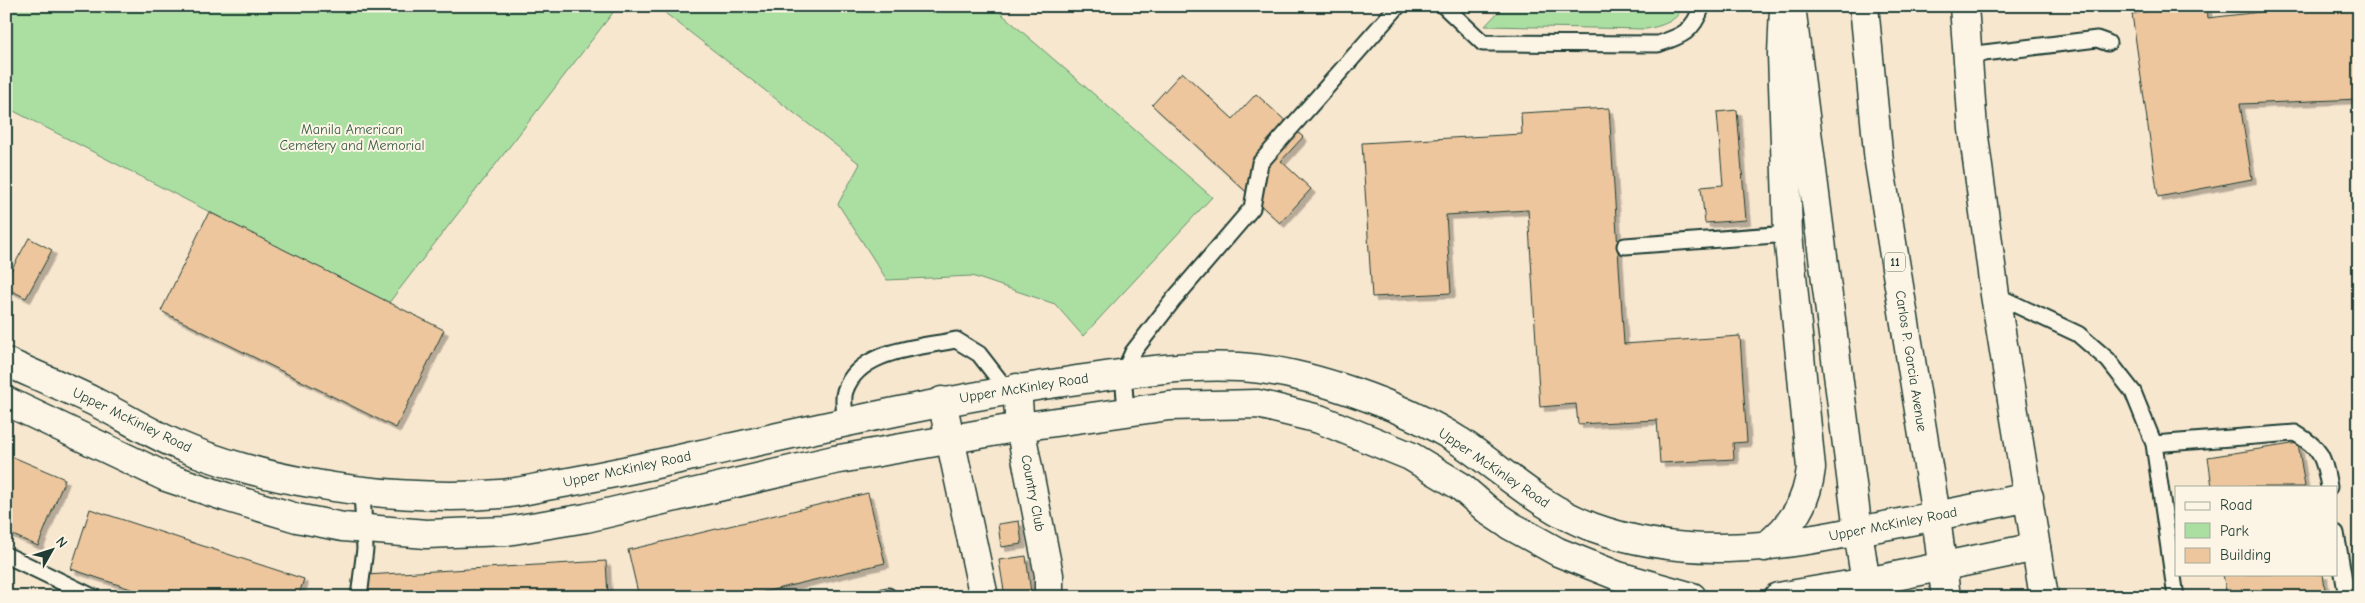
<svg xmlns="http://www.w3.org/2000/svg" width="2365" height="603" viewBox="0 0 2365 603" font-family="'Comic Neue',sans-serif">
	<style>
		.green { fill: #abdfa2; stroke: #658e6b }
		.building { fill: #edc69d; stroke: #1f3d34; filter: url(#shadow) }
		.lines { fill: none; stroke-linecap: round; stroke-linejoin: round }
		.lane-casing { stroke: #1f3d34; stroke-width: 19 }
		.street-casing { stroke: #1f3d34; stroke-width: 31 }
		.secondary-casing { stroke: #1f3d34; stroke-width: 31 }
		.primary-casing { stroke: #1f3d34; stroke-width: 31 }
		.lane { stroke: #fcf5e5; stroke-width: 15 }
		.street { stroke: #fcf5e5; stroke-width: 28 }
		.secondary { stroke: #fcf5e5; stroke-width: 28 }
		.primary { stroke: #fcf5e5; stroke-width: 28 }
		.labels { text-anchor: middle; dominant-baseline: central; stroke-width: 4; stroke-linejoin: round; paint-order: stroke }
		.shield { fill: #fcf5e5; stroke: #617469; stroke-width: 1 }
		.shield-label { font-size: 12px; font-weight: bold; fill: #1f3d34 }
		.park-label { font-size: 14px; fill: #3b5d4a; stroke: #fcf5e5 }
		.street-label { font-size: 14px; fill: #1f3d34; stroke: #fcf5e5 }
	</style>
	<defs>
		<filter id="shadow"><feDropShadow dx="4.5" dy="4.5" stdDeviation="0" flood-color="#0004"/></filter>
	</defs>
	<rect width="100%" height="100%" fill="#f8e7cf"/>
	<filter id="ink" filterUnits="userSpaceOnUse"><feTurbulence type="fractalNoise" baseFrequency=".02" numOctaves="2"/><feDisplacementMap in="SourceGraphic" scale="10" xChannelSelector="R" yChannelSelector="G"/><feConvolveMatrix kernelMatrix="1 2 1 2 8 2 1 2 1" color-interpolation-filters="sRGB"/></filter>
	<g filter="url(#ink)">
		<path class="green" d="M6,6H618L388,304L6,107Z
			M656,6H999L996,9L1212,197L1083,336L1055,304L972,276L887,280L838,204L860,164Z
			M1504,6H1683C1677,22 1661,26 1646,29L1485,26Z"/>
		<path class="building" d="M2173,6H2207L2208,18L2312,6H2356L2359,15V99L2240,104L2252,179L2158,197L2132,14Z
			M1182,72L1233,119L1256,94L1303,137L1281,161L1311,189L1280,223L1152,105Z
			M1609,108L1624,344L1740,336L1747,442L1733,443L1734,459L1660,463L1657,420L1578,424L1576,404L1540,407L1528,210L1446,215L1451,293L1372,297L1362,143L1522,134L1521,113Z
			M1737,110L1746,220L1705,223L1701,187L1723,185L1717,112Z
			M209,212L444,330L396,428L161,311Z
			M29,238L52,250L26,298L6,288V280Z
			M2298,443L2305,487H2212L2208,457Z
			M6,454L65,479L38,546L6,532Z
			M868,493L885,563L743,597H639L628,550Z
			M90,509L304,579L298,597H155L71,569Z
			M1019,521L1022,544L1001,547L998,524Z
			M1026,556L1031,593L1005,597L999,560Z
			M606,561L608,597H367L366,575Z
			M2223,574H2323L2326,597H2227Z"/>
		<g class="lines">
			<g class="lane-casing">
				<path id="lane" d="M1444,6L1483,43L1658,44C1682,36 1693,32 1702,6
					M1968,55L2097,39L2108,43
					M1625,246L1788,234
					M1995,295L2078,334L2108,360L2133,392L2154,444L2176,597
					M1126,411L1123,374L1133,352L1174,299L1252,208L1260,163L1398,6
					M846,422C845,413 842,400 845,391C859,349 919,348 956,340L979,354L1007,390
					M2154,444L2295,433C2321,448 2324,457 2329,487
					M2336,533L2347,597
					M6,555L93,597
					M359,597L365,549L362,490
					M884,597L888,596"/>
			</g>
			<g class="street-casing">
				<path id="street" d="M1017,388L1020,427L1049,575V597
					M942,401L984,597"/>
			</g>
			<g class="secondary-casing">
				<path id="secondary" d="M6,362C35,375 65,387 93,401C121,415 149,433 178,445C217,462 268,476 310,483C369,494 440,499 500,494C517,493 535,488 552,485C611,475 670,461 728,448C842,423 956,397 1071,381C1127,373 1183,364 1240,367C1307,371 1402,405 1459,441C1504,471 1539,507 1592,527C1691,563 1783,546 1884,526C1932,517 1981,507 2029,497
					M6,401L166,477L226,497L297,518L343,527L426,534L507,531L586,518L834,460L1020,427L1169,406L1258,404L1319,419L1410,456L1460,486L1490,512L1511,526L1558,552L1618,576L1692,597
					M1765,547C1792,525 1807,504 1811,468L1788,234L1782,54L1784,8
					M1778,597L1867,582L2036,547"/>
			</g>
			<g class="primary-casing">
				<path id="primary" d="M1791,6L1858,531L1868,597
					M1864,6L1879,162L1936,516L1946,597
					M1964,6L1973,129L1995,295L2044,597"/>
			</g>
			<use href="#lane" class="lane"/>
			<use href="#street" class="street"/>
			<use href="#secondary" class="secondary"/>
			<use href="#primary" class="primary"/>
		</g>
	</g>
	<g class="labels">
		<rect class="shield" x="1885" y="252.5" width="20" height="19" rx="4"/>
		<g class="shield-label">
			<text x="1895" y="262">11</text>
		</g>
		<g class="park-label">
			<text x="352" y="129">Manila American<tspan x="352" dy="16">Cemetery and Memorial</tspan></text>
		</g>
		<g class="street-label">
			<text transform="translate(1911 361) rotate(81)">Carlos P. Garcia Avenue</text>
			<text transform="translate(1024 388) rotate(-9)">Upper McKinley Road</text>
			<text transform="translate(132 420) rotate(26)">Upper McKinley Road</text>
			<text transform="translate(1494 468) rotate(34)">Upper McKinley Road</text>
			<text transform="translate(627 469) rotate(-12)">Upper McKinley Road</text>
			<text transform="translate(1033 493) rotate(79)">Country Club</text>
			<text transform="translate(1893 524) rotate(-11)">Upper McKinley Road</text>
		</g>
	</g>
	<rect width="2365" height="603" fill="none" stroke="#fcf5e5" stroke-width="25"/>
	<rect x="12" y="12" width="2340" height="578" fill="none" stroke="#1f3d34" stroke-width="2" filter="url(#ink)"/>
	<rect x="2175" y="486" width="162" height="90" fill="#fcf5e5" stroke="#a4ab9e"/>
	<rect x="2185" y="502" width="25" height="8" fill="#fcf5e5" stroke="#a4ab9e"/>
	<text x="2220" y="510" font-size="15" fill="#1f3d34">Road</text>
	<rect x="2185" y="523" width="25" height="15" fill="#abdfa2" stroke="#a4ab9e"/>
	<text x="2220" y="536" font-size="15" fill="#1f3d34">Park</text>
	<rect x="2185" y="548" width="25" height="15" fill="#edc69d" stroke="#a4ab9e"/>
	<text x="2220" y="560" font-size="15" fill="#1f3d34">Building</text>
	<g transform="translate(52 550) rotate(51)" stroke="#fcf5e5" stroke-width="4" paint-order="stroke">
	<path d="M0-4L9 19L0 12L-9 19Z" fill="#1f3d34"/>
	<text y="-8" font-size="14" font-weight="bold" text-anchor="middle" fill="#1f3d34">N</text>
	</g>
</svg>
